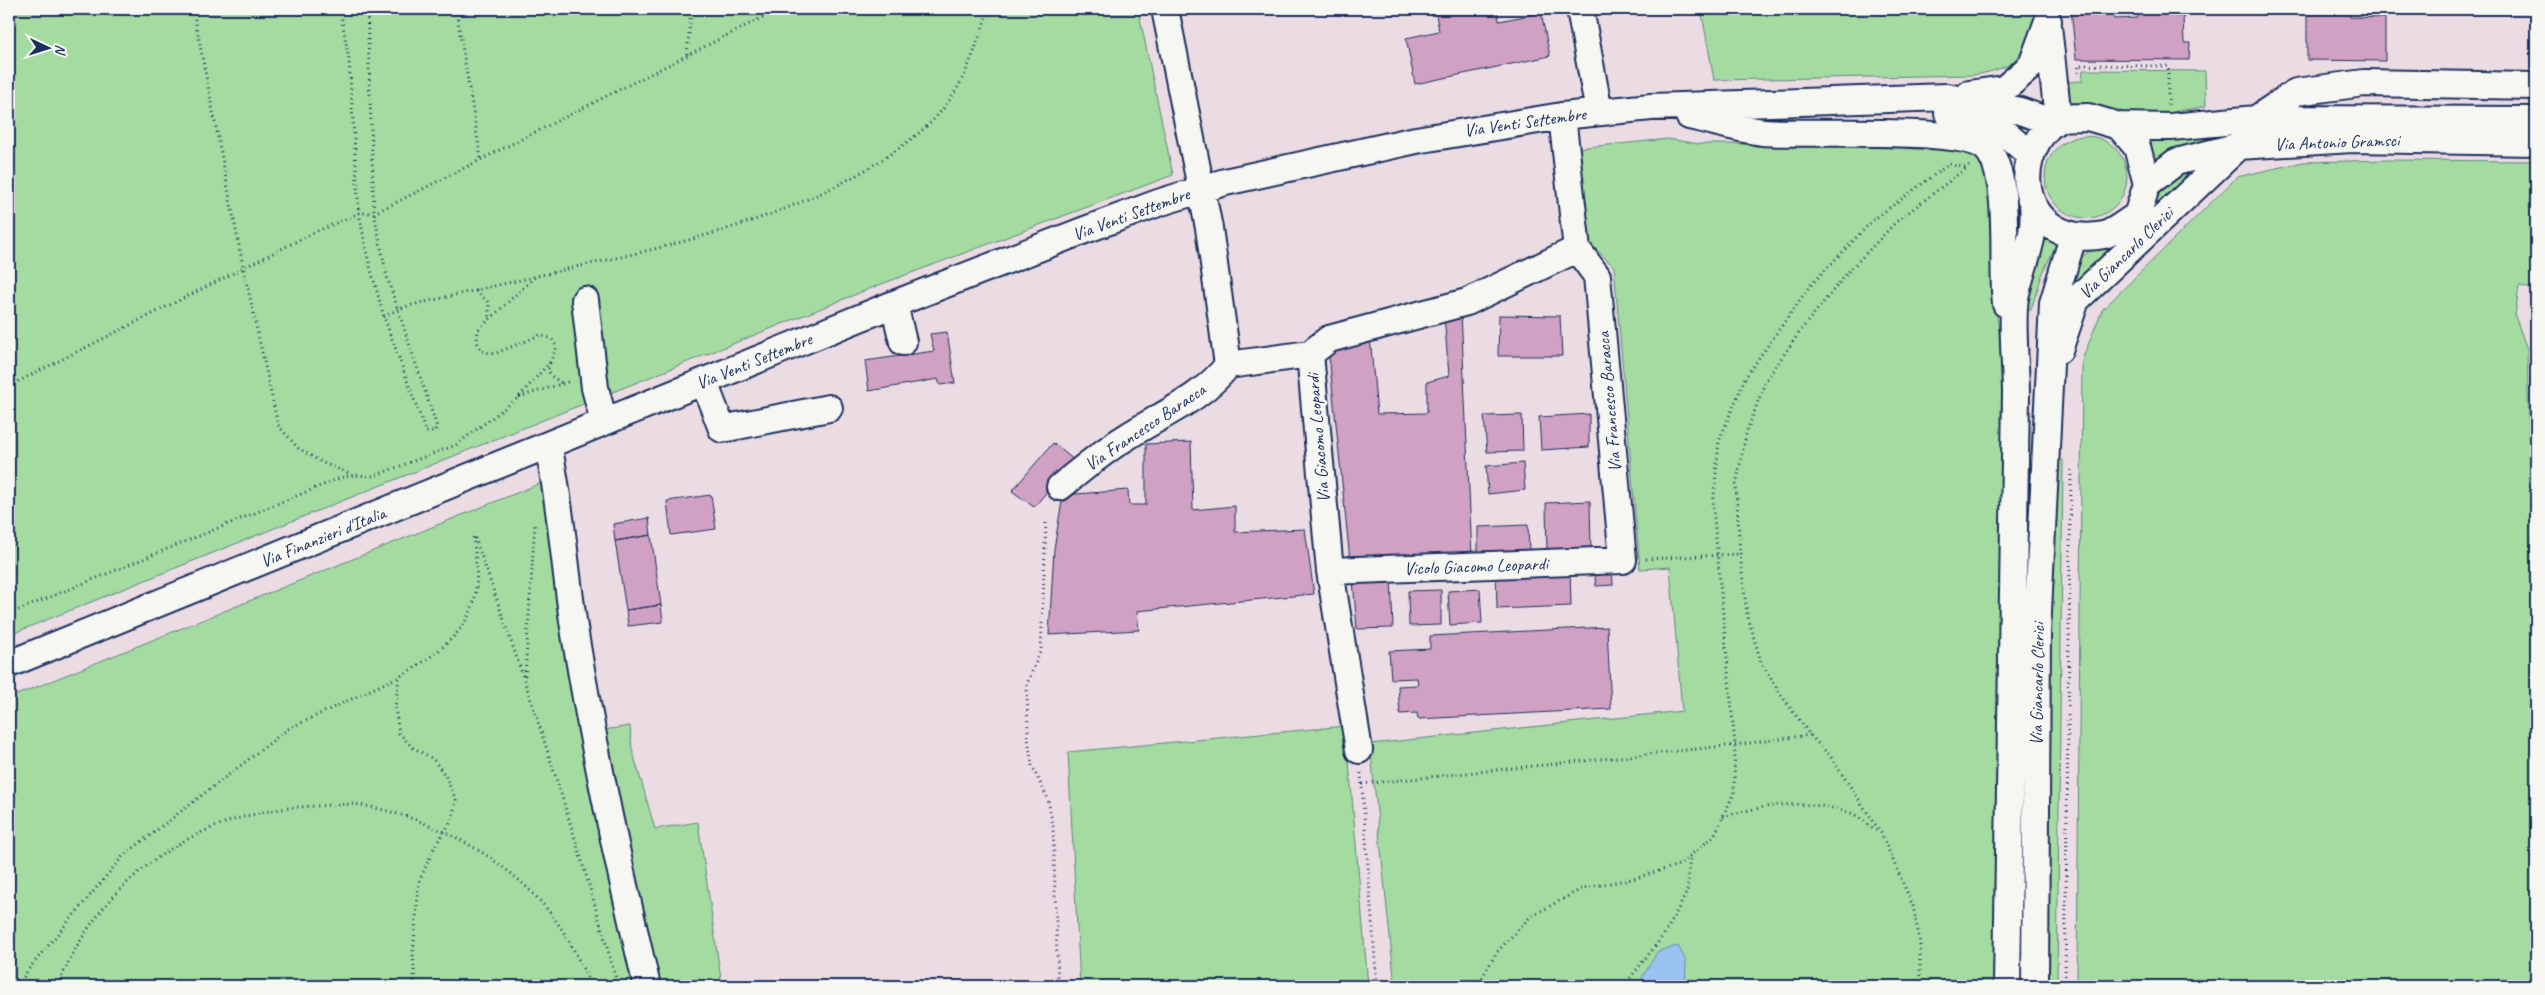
<svg xmlns="http://www.w3.org/2000/svg" width="2545" height="995" viewBox="0 0 2545 995" font-family="Caveat,sans-serif">
	<style>
		.green { fill: #a3dba0; stroke: #5f857f }
		.water { fill: #99c4f2; stroke: #6788b7 }
		.building { fill: #d0a1c2; stroke: #1b2f5e }
		.lines { fill: none; stroke-linecap: round; stroke-linejoin: round }
		.minor-casing { stroke: #1b2f5e; stroke-width: 30 }
		.path { stroke: #1b2f5e; stroke-width: 3; stroke-dasharray: 1 4; stroke-linecap: butt }
		.minor { stroke: #f6f6f2; stroke-width: 26 }
		.labels { text-anchor: middle; dominant-baseline: central; stroke-width: 5; stroke-linejoin: round; paint-order: stroke }
		.street-label { font-size: 18px; fill: #1b2f5e; stroke: #f6f6f2 }
	</style>
	<rect width="100%" height="100%" fill="#ebdce4"/>
	<filter id="ink" filterUnits="userSpaceOnUse"><feTurbulence type="fractalNoise" baseFrequency=".02" numOctaves="2"/><feDisplacementMap in="SourceGraphic" scale="10" xChannelSelector="R" yChannelSelector="G"/><feConvolveMatrix kernelMatrix="1 2 1 2 8 2 1 2 1" color-interpolation-filters="sRGB"/></filter>
	<g filter="url(#ink)">
		<path class="green" d="M9,9H1138L1173,175L879,285L9,635Z
			M1701,9H2038C2040,24 2024,54 2011,63C2000,70 1986,73 1974,75L1714,80Z
			M2083,70L2205,71L2206,106L2141,118H2128L2116,110L2099,105L2071,103L2067,96V82L2082,81Z
			M2215,129L2217,139L2157,167L2150,141Z
			M2045 177a41 41 0 1 1 82 0a41 41 0 1 1-82 0Z
			M1668,139L1699,144L1958,145L1987,165L1993,189L1997,315L2007,400L2001,986H1395L1370,744L1682,711L1670,567L1640,569L1614,267L1588,241L1578,148Z
			M2212,156L2156,211L2152,208L2159,188Z
			M2388,160L2536,161V290L2519,286L2515,316L2527,349L2529,435L2536,420V986H2077L2082,360L2102,310L2237,177L2303,162Z
			M2042,236L2056,244L2042,275L2031,310L2025,311Z
			M2121,242L2061,301C2065,285 2074,257 2091,251C2101,248 2111,247 2121,242Z
			M2058,460H2063L2057,986H2039L2042,629Z
			M566,473L603,730L630,726L632,749L655,829L698,822L722,986H9V698Z
			M1346,726L1368,986H1080L1068,752Z"/>
		<path class="water" d="M1678,946L1686,961L1685,986H1637L1658,951Z"/>
		<path class="building" d="M1435,9H1497L1499,21L1541,13L1550,56L1415,84L1406,38L1439,31Z
			M2071,9H2113L2114,19L2138,18V12L2177,10V16H2183L2184,43H2190L2189,60L2076,59Z
			M2307,9H2350V17L2385,18V61L2307,60Z
			M1461,311L1472,556L1350,560L1328,346L1370,336L1377,414L1427,413V382L1449,376L1444,315Z
			M1499,315L1560,316L1562,356H1498Z
			M947,332L955,383L940,385L938,379L869,391L865,361L934,351L930,334Z
			M1589,414V447L1541,450L1539,417Z
			M1522,415L1523,451L1487,452L1484,416Z
			M1191,442L1193,510L1235,506V532L1305,529L1314,594L1137,611L1139,630L1049,635L1054,549L1063,495L1128,490L1129,505H1146V444Z
			M1053,443L1074,460L1034,507L1012,491Z
			M1523,463L1525,490L1488,494L1486,466Z
			M711,495L716,529L671,535L667,501Z
			M1590,501L1591,552L1547,553L1546,503Z
			M649,518L651,535L615,541L613,524Z
			M1528,525L1529,550L1478,552V527Z
			M651,535L661,605L626,610L615,541Z
			M1612,568L1613,585L1596,586L1594,569Z
			M1570,569L1571,606L1497,609L1496,571Z
			M1391,577L1393,628L1357,629L1353,580Z
			M1480,589L1482,623L1450,625L1448,591Z
			M1441,590V625L1409,626L1408,591Z
			M661,605L663,622L628,626L626,610Z
			M1607,627L1611,709L1418,719L1417,713L1400,714L1398,686L1418,685L1417,678L1391,679L1389,651L1430,649V636Z"/>
		<g class="lines">
			<g class="minor-casing">
				<path id="minor" d="M1165,9L1209,228L1228,365
					M1580,9L1599,112
					M2048,26L2058,119
					M1969,94L2004,89L2032,65L2048,21
					M1948,113L1998,127L2030,155
					M1689,116C1713,121 1738,129 1763,132C1803,136 1967,124 1988,150C2012,180 2001,265 2006,304
					M2088,117L2119,126L2137,147L2147,184L2137,216C2127,221 2115,232 2104,235C2044,247 2009,193 2037,142C2041,135 2050,124 2057,120C2065,116 2079,118 2088,117Z
					M2256,119L2296,92L2364,83L2536,86
					M2119,126L2171,127L2256,119L2536,120
					M2147,184L2176,162L2239,146L2352,139L2536,142
					M585,300L595,388L604,422
					M894,304L903,342
					M2059,350L2076,300L2237,148
					M1310,354L1329,339L1467,302L1577,249
					M1228,365L1310,354L1330,571L1359,750
					M704,382L722,429L829,408
					M548,445C562,509 565,575 576,640C595,756 620,872 647,986
					M1060,487C1081,470 1102,452 1125,438C1160,415 1202,399 1228,365
					M1330,571L1623,560L1597,276L1577,249L1562,116
					M9,664L894,304L1085,230L1158,203L1225,182L1416,140L1562,116L1651,107L1947,97L2020,111L2054,123
					M2007,986L2016,394C2016,367 2011,323 2015,298C2021,267 2037,237 2033,205
					M2035,986L2037,633L2053,303L2073,237"/>
			</g>
			<path class="path" d="M193,9L243,266L278,425L298,448L323,463L353,475
				M340,9L349,60L359,213L368,259L384,317L426,432H434L437,427L387,277L374,213L367,9
				M456,9L481,159
				M687,54L691,9
				M2078,73L2079,65L2168,66V105
				M476,291L489,303V319
				M384,317L398,309L412,305C464,293 516,281 567,269C675,245 785,221 880,161C904,145 928,129 946,105C968,77 977,41 989,9
				M550,363L548,370L551,376L563,384
				M9,386L313,233L359,213H374L391,205L779,9
				M519,397L571,381
				M1046,523L1041,650L1027,684L1028,738L1032,766L1048,799L1053,826L1058,986
				M475,538C528,686 576,835 618,986
				M1646,559L1740,554
				M9,614L340,478L353,475L374,476L456,445L518,398L550,362L557,347L552,339L540,335L494,354L482,351L477,342L478,330L536,276
				M525,676L535,522
				M1361,773L1377,986
				M1362,784L1735,745L1810,735
				M1723,817C1765,804 1810,798 1853,814C1861,818 1870,826 1878,832
				M19,986L27,971L123,856L288,729L398,677
				M58,986C101,876 202,808 319,806C332,805 347,803 361,805C427,817 495,851 541,902C563,926 578,957 591,986
				M415,986L413,954L419,882L435,846L452,820L456,800L445,775L433,759L412,747L399,733L395,708L399,677C426,661 459,640 471,610C481,587 475,557 473,533
				M1477,986L1497,952L1530,917L1583,888L1632,879L1679,865L1714,836L1734,793L1735,745L1713,506L1719,441L1745,378L1809,287L1873,220L1949,164L1965,168
				M1624,986L1666,932L1687,892L1690,857
				M1920,986V942L1913,906L1881,833L1830,756L1810,735L1781,695L1761,662L1747,614L1740,554L1736,485L1746,434L1766,380L1804,326L1849,271L1896,222L1969,166
				M2065,986L2071,467"/>
			<use href="#minor" class="minor"/>
		</g>
	</g>
	<g class="labels">
		<g class="street-label">
			<text transform="translate(1525 122) rotate(-8)">Via Venti Settembre</text>
			<text transform="translate(2337 142) rotate(-2)">Via Antonio Gramsci</text>
			<text transform="translate(1131 214) rotate(-20)">Via Venti Settembre</text>
			<text transform="translate(2126 253) rotate(-44)">Via Giancarlo Clerici</text>
			<text transform="translate(754 361) rotate(-22)">Via Venti Settembre</text>
			<text transform="translate(1609 402) rotate(-95)">Via Francesco Baracca</text>
			<text transform="translate(1145 427) rotate(-34)">Via Francesco Baracca</text>
			<text transform="translate(1318 438) rotate(-95)">Via Giacomo Leopardi</text>
			<text transform="translate(323 537) rotate(-22)">Via Finanzieri d'Italia</text>
			<text transform="translate(1476 566) rotate(-2)">Vicolo Giacomo Leopardi</text>
			<text transform="translate(2037 684) rotate(-89)">Via Giancarlo Clerici</text>
		</g>
	</g>
	<rect width="2545" height="995" fill="none" stroke="#f6f6f2" stroke-width="30"/>
	<rect x="15" y="15" width="2515" height="965" fill="none" stroke="#1b2f5e" stroke-width="2" filter="url(#ink)"/>
	<g transform="translate(48 48) rotate(94)" stroke="#f6f6f2" stroke-width="4" paint-order="stroke">
	<path d="M0-4L9 19L0 12L-9 19Z" fill="#1b2f5e"/>
	<text y="-8" font-size="14" font-weight="bold" text-anchor="middle" fill="#1b2f5e">N</text>
	</g>
</svg>
